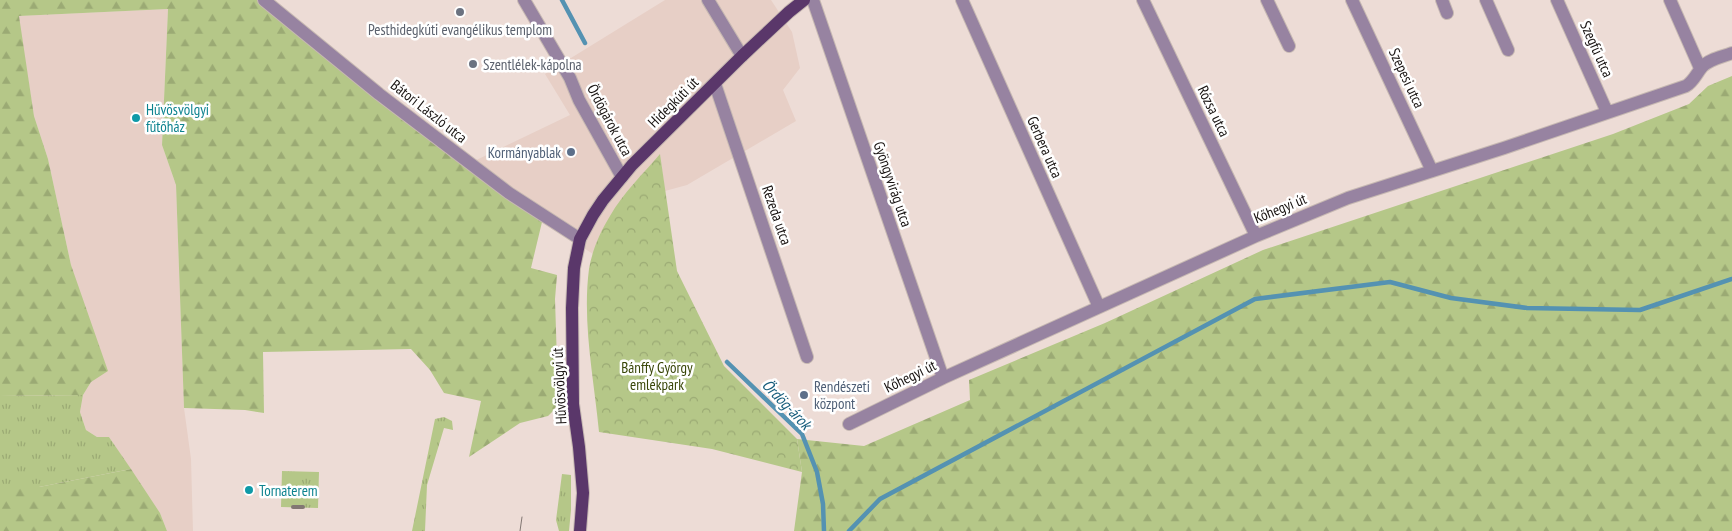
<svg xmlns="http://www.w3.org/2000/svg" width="1732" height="531" viewBox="0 0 1732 531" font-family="'PT Sans Narrow',sans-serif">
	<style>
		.built { fill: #e7cfc6 }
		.grass { fill: url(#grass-tufts) }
		.forest { fill: url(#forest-firs) }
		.park { fill: url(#park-crowns) }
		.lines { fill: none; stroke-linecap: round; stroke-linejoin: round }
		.stream { stroke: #5492b2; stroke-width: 4.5 }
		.minor-casing { stroke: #c6b8b2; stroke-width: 14 }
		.major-casing { stroke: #c6b8b2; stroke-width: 14 }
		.minor { stroke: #9783a1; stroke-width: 12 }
		.major { stroke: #5a376a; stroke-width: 12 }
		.tram { stroke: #827773; stroke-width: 1 }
		.rail { stroke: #827773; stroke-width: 4 }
		.worship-dot { fill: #6b7280; stroke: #fff; stroke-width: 2 }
		.culture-dot { fill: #0f9aa8; stroke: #fff; stroke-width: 2 }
		.service-dot { fill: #5c6f8a; stroke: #fff; stroke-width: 2 }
		.labels { text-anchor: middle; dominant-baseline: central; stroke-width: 5; stroke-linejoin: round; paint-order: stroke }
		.worship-label { font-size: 15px; fill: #5b616d; stroke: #fff }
		.street-label { font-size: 15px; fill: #171210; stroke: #fff }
		.culture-label { font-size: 15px; fill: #0d838f; stroke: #fff; text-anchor: start }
		.service-label { font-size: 15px; fill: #4e5e75; stroke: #fff; text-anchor: end }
		.park-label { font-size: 15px; fill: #394608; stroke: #fff }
		.water-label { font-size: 16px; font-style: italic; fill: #155c7b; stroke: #fff }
	</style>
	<defs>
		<pattern id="grass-tufts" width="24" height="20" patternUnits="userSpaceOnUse" patternTransform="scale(1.25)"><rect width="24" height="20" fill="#b5c788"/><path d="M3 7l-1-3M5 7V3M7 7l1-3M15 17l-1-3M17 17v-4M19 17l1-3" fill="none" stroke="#9baa74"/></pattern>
		<pattern id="forest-firs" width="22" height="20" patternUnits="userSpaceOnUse" patternTransform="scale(1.25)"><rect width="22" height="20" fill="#b5c788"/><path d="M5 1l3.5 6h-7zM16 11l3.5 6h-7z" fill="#9baa74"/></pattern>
		<pattern id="park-crowns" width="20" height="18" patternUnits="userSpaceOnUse" patternTransform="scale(1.25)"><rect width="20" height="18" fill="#b5c788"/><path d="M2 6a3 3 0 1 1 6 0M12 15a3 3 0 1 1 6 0" fill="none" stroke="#9baa74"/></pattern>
	</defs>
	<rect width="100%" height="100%" fill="#eddcd6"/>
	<path class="built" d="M665,0H771L792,32L800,68L783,90L796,121L687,185L665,191L660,155L600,234L593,254L509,200L464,166L570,115L545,74Z
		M168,9L162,145L176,185L184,408L191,459L193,531H167L160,513L109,437H97L86,430L80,412L83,395L91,382L71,265L48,159L34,116L18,16Z"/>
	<path class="grass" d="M83,395L80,412L86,430L97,437H109L131,469L39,487H0V396Z
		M444,417L452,421L453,430L444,428L427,485L425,531H412L435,419Z
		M282,471L319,472L318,508L281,507Z
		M562,474L571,475V510L569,531H559L556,520Z"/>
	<path class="forest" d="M0,0H260L380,103L509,200L542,222L531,268L557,275L555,299L558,393L557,405L553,411L548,416L520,423L469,457L481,401L444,393L430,370L411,349L263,352L264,413L245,410L184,408L176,185L162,145L168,9L19,16L34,116L48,159L71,265L108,371L91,382L83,395L0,396Z
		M1732,76V531H794L802,472L797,439L864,446L970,400L969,380L1105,323L1263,250L1613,134L1689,104L1708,86Z
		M131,469L160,513L167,531H0V487H39Z"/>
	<path class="park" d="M660,154L677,271L724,366L797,439L802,472L712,449L599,432C594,379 582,323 589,269C592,251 600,232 610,216C623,193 643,174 660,154Z"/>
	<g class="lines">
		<path class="stream" d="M562,0L585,43
			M727,362L802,434L817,472L823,504L824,531
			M849,531L880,499L1255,299L1390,282L1451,298L1527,308L1640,310L1732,279"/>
		<g class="minor-casing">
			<path id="minor" d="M264,0L379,94L509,193L580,239
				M524,0L570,78L579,100L622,177
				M708,0L742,56
				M813,0L943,378
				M962,0L1099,307
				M1143,0L1256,236
				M1267,0L1289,46
				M1352,0L1432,171
				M1442,0L1447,13
				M1486,0L1508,50
				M1557,0L1607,112
				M1670,0L1700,68
				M715,84L807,357
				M849,424L943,378L1256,236L1348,198L1504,148L1686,86C1694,81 1696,74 1702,67C1709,59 1722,57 1732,53"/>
		</g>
		<g class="major-casing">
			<path id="major" d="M580,531L583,493L579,447L573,404L572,308L574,268L580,239L593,215L603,200L632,165L742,56L789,12L804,0"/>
		</g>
		<use href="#minor" class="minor"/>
		<use href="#major" class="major"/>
		<path class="tram" d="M520,531L522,517"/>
		<path class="rail" d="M293,507H303"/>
	</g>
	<g class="worship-dot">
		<circle cx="460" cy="12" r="5"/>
		<circle cx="473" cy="64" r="5"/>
	</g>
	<g class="culture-dot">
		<circle cx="136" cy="118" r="5"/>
		<circle cx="249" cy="490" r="5"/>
	</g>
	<g class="service-dot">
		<circle cx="571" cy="152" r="5"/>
		<circle cx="804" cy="395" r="5"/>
	</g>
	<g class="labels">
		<g class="worship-label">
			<text x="460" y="29">Pesthidegkúti evangélikus templom</text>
			<text x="483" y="64" text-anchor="start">Szentlélek-kápolna</text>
		</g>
		<g class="street-label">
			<text transform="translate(1597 49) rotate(66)">Szegfű utca</text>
			<text transform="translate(1407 78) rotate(65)">Szepesi utca</text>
			<text transform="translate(673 102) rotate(-45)">Hidegkúti út</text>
			<text transform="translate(429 111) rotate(38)">Bátori László utca</text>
			<text transform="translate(1214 111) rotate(64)">Rózsa utca</text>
			<text transform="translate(610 120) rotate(62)">Ördögárok utca</text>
			<text transform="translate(1045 147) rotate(66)">Gerbera utca</text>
			<text transform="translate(893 184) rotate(71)">Gyöngyvirág utca</text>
			<text transform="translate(1280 208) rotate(-22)">Kőhegyi út</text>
			<text transform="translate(777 215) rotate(71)">Rezeda utca</text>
			<text transform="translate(910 376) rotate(-26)">Kőhegyi út</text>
			<text transform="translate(559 386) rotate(-93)">Hűvösvölgyi út</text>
		</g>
		<g class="culture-label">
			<text x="146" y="109">Hűvösvölgyi<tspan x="146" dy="17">fűtőház</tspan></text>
			<text x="259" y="490">Tornaterem</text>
		</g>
		<g class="service-label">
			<text x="561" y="152">Kormányablak</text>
			<text x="814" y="386" text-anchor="start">Rendészeti<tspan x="814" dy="17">központ</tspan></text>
		</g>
		<g class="park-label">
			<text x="657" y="367">Bánffy György<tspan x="657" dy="17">emlékpark</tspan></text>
		</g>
		<g class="water-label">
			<text transform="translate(787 404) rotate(46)">Ördög-árok</text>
		</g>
	</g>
</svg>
